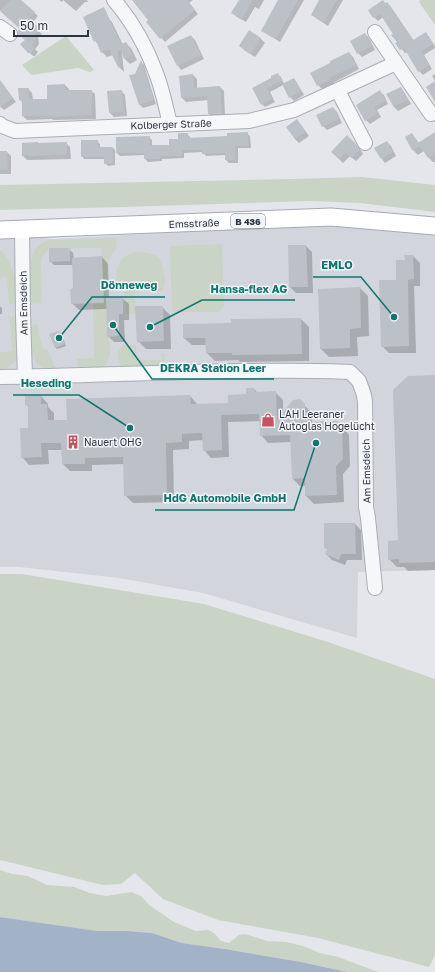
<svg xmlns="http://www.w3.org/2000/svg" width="435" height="972" viewBox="0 0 435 972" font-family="'Golos Text',sans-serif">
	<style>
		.built { fill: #d2d6dc }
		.green { fill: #c9d4c6 }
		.water { fill: #a3b3c7 }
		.shadow { fill: #0003 }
		.building { fill: #bcc0c7 }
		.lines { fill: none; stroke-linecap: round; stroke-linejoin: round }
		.minor-casing { stroke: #a9adb5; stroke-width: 16 }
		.major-casing { stroke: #a4abb5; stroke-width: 19 }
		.minor { stroke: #f6f7f9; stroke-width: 14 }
		.major { stroke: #fff; stroke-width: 17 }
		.labels { text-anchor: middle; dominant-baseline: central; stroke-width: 3; stroke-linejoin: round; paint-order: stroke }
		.shield { fill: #f4f5f8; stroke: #696e79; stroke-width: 1 }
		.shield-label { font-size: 9px; font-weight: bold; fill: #2d3442 }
		.street-label { font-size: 10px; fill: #2d3442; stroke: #f4f5f8 }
		.poi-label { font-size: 10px; fill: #2d3442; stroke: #f4f5f8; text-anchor: start }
		.leader { fill: none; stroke: #0f766e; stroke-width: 1.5 }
		.callout-dot { fill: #0f766e; stroke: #f4f5f8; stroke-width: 1.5 }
		.callout-label { font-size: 11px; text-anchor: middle; font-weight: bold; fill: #0f766e; stroke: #f4f5f8; stroke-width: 3; stroke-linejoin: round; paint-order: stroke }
	</style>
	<rect width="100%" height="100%" fill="#e4e6eb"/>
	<path class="built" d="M330,224L435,234V570L358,572L357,638L203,593L119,578L19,567H0V232L53,239Z"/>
	<path class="green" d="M420,0H435V25L419,2Z
		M66,36L94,70L90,72L78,68L31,75L22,65Z
		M362,177L435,185V212L360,203L311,201L124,207L0,210V185L291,179Z
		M116,238L117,247L110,257L108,261L107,272V297H106L107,336L109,337C110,350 112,357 103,368L80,370L77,365V359H79L94,358L93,303L102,256L101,248H49L42,258L41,262L42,303L32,304L30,300C30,285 26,259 37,247C39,244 44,242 48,240Z
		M222,244L224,306L218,312H172L170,246Z
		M0,250C15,262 16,286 17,304H9L7,277L0,278Z
		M134,252C153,251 164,256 164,276C165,278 165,280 165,282C164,286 163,288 163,291L155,292L154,284L140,285V292L135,293L136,314H126L124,291L116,290C117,272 114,259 134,252Z
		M18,315L20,351L16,361L9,367L0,371V352L12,351L10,317Z
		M34,324H37L39,336L44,349H47L55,367L53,370C35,370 31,354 30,339C30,332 29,330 34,324Z
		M124,345H136L137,360H162L161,353H165V360L161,366L126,367L121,366L118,359V350Z
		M0,574H22L204,604L328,642L435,679V955L429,967L318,938L218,920L163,899L135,873L121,884L103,885L0,860Z
		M0,870L12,874L28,876L47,885L74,887L90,893L106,896L131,892L141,896L149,905L174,922L196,931L209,930L215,934L221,941L229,943L239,935L245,934L267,941L287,942L303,946L320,953L338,957L378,972H347L301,962L225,949L182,943L152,933L127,931H98L0,917Z"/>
	<path class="water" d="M0,917L98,931H127L152,933L182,943L225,949L301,962L347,972H0Z"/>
	<path class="shadow" d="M0,0H20L38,16L33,22L37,26L35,28L42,34L38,38L39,44L35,49L38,52L35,56H33L21,44L26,40L21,29L0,10Z
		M59,0H87L88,2H85L76,11L63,0L62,2Z
		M133,0H193L189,3L198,14L165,42L147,22L150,20Z
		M240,0H264L259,9L255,7L246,22L237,17L233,13Z
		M280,0H304L280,42L267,34L263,30Z
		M321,0H343L328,26L316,18L312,14Z
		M387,3L391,7L414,41L426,33L429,37L435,46V48L424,55L432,69L423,75L419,71L408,52L405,53L397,43L398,42L394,34L383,17L378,21L374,17Z
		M107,17L112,22L123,45L126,43L131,48L137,60L130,64L125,59L123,53H122L124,72L120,68L113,55L107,57L102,52L99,45L95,41Z
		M249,31L261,39L265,43L255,57L244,50L240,46Z
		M365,34L369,38L375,50L362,57L358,53Z
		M191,36L195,40L204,59L181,70L178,66Z
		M349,53L353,57L359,69L333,83V84L322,89L318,85Z
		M141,62L144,65L156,104L143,108L140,105L136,75Z
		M277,74L281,77L284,84L294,79L297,83L304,95L294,101L290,97L283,85L270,92L275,102L265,107L262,104L253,89L273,78Z
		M435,74V81L432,76Z
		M193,75L197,79V88L220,87L224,91L225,117L213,118L209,114L208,100L186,102L182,98L180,77Z
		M65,85L69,89V91H91L95,94L96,119L53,120L52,119L27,120L23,116V103L20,100L28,89L32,93L33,100H48Z
		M0,88L7,90L16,102L4,110L0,106Z
		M400,88L404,92L411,104L398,111L394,107L388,95Z
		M121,91L125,95L127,116L114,117L110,113Z
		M380,92L384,95L388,104L377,110L381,117L370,124L366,120L357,105Z
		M333,108L337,112L342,123L327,130L323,126Z
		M297,121L301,125L309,136L299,143L295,139L287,127Z
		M247,133L250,136L251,148H238V163H229L226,160V155L206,156L203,152L184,153V158L162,159V161L148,162L145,159V155L120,156L117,153L149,137L152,140V146H170L187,134L190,137V139L228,137Z
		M435,133V162H433L428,157L424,151L418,155L413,150L406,138L412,134L419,143Z
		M347,137L360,149L363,154L356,161L350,156L343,163L332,152Z
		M97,141L100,144V148H113L115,150V165L108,166L105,163V159H84L82,156Z
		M387,142L391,146L396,156L385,163L382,159Z
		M66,143L70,147L71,159L27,160L23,156Z
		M0,152H7L11,156V174H0Z
		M289,246H306L312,252L313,293H296L290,287Z
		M69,249L73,253L74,258L102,257L108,264L109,298H122L129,304V320H124L125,342H114L108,336L107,309L79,310L72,303L74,289V265H54L50,261Z
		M413,256L420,263V286H414L416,353H389L382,346L397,281L406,261Z
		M360,288L368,296L369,336L357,337L358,356L329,357L321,349Z
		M0,306L2,308V314H0Z
		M162,307L170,315L171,349H146L138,341Z
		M301,319L309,327V361L240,362L238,360L215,361L207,353V345H192L184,338L232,324Z
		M59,332L61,333L66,346L57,349L55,347Z
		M435,376V570L408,571L404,567H397L389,559L399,541Z
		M254,389L258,393L275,392L283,400V413L299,400L312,413V423L337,422L345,430L349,435L350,466L343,474L344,502L314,504L306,496V486H300L293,479L291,442L268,443L261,435L260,421L228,422L229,457L211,458L204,450V440L189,441V449L173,450L174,502L133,503L125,495V464L92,465V471H70L63,464L62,450H48L49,464L29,465L22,457L30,429L29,408L26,404L41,396L48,404V407L54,413V421H68L190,396L197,404V405L229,404L247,395Z
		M355,524L361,530L362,560H347L345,565L332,560L326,554L328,550L325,547Z"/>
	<path class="building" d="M10,0H21L35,12L30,18L34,22L33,24L39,30L35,34L36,40L32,45L35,48L31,53H28L20,44L25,40L18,34V31L20,29L0,11Z
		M132,0H187L195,10L160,39L146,22L148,20Z
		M239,0H253L242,19L231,13Z
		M278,0H298L276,39L261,31Z
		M319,0H337L324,22L311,15Z
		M383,0L385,3L387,2L413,40L426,32L433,44L421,51L429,65L418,72L404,48L400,50L395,43L397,42L391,35L393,34L380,14L373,18L368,10Z
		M104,7L121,44L126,42L133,55L124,59L121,50L118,51L119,69L109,49L101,53L96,41L94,42L83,17Z
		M249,30L261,38L251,54L239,46Z
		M365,33L372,46L357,54L350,41Z
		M191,35L201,55L177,66L167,46Z
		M349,52L356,65L329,78L330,80L317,86L310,73L330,63V61Z
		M141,60L154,100L139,105L129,75L135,74Z
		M278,73L282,81L267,88L272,99L261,105L252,88L271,78V76Z
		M193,74L194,88L220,86L222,114H208L207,96L181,98L179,76Z
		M294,78L301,91L289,98L282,84Z
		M0,80L13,98L0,107Z
		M435,81V102L426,87Z
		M65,84V90H92V115L48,117V116H22V100H19L18,88H29V99H47V85Z
		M401,87L408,100L394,107L386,94Z
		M122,90L124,112L109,113L107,91Z
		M380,90L386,101L374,107L378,113L365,121L356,105Z
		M333,107L339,119L322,127L316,115Z
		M297,119L305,132L295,139L286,127Z
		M248,132V146H235L236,160H225V153L202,154V150H182V156H160V159H144V153H116V137L150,136V145H169V139H178V133H188V138L227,136V133Z
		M435,132V153L428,158L419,145L420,146L412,150L405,137L412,133L418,143Z
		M347,135L356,144L360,150L351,158L346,153L339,159L331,152Z
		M81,140H98V147H113V163L104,164V157H81Z
		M387,141L393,152L381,159L374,148Z
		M38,142V143L67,142V155L22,156V143Z
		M0,151H7L8,170H0Z
		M288,245H306L308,287H289Z
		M49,248H70V261L49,262Z
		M404,255H413L414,279L408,280L409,346L381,347L379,280H396V260H405Z
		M102,256L104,303L71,304L70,289L73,288L72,258Z
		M360,287L361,328L350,329V348L320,349L318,289Z
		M106,297H123V314H119V336L107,337Z
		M135,306H163L164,341L137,342Z
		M301,318L302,354L232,355V353H206L205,338H183V324L231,323V319Z
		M59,331L65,344L55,348L49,334Z
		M435,375V562L399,563V559L388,560V541L398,540L393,390L408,376Z
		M246,388H254L255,392L276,391L277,420L293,400L300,399L305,404V417L310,422L337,421L342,427L343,459L336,466L337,495L305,496V478L292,479L290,435L260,436L259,414L221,415L222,450L203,451L202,433L182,434V442L166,443L167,495L124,496L123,457L85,458V464H62L61,443H41L42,457L21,458L20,428H28V405H25V396L41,395V404H47L48,420H67L66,399L190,395L191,404L228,403V395L246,394Z
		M324,523H355L356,554H341L339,560L325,554L327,549L324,548Z"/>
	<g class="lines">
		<g class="minor-casing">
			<path id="minor" d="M114,0C132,21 146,46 156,73C162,88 166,108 170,124
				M0,27L10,34
				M375,32L396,63
				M338,91L365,143
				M0,124L2,126L15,131L249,121L294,110L396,63L431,114
				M22,229L23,315L25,377
				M0,377C79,376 158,372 237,371C275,371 312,370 350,372L359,381L364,395L365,402L366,507L368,518L375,588"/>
		</g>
		<g class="major-casing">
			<path id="major" d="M0,230L331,217L435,226"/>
		</g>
		<use href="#minor" class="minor"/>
		<use href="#major" class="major"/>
	</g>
	<defs>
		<g id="shop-bare" transform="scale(1.08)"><path d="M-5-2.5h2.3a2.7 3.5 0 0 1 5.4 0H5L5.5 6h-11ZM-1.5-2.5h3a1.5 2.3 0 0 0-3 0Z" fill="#c35563" stroke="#f4f5f8" stroke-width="2.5" paint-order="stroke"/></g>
		<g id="building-bare" transform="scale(1.08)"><path d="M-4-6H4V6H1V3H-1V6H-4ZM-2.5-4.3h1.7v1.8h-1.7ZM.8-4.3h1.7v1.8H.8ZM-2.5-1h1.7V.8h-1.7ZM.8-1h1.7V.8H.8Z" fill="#c35563" stroke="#f4f5f8" stroke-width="2.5" paint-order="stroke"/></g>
	</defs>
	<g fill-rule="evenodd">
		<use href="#shop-bare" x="268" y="420"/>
		<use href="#building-bare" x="73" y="442"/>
	</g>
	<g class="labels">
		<rect class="shield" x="231" y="214" width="34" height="14" rx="3"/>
		<g class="shield-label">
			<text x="248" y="221">B 436</text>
		</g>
		<g class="street-label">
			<text transform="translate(171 124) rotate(-2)">Kolberger Straße</text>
			<text transform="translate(194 223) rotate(-2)">Emsstraße</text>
			<text transform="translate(23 303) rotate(-91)">Am Emsdeich</text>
			<text transform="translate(366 471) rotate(-91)">Am Emsdeich</text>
		</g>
		<g class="poi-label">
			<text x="279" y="414">LAH Leeraner<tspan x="279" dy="12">Autoglas Hogelücht</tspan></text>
			<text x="84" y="442">Nauert OHG</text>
		</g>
	</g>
	<path class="leader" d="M394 317L361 277H313M59 338L92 297H165M150 327L202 300H295M113 325L152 379H274M130 428L79 395H13M316 443L294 510H155"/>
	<g class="callout-dot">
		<circle cx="394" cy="317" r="4"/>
		<circle cx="59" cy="338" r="4"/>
		<circle cx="150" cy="327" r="4"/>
		<circle cx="113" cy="325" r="4"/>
		<circle cx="130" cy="428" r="4"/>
		<circle cx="316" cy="443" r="4"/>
	</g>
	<g class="callout-label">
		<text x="337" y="269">EMLO</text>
		<text x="129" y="289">Dönneweg</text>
		<text x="249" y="293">Hansa-flex AG</text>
		<text x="213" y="372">DEKRA Station Leer</text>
		<text x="46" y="387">Heseding</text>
		<text x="225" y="502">HdG Automobile GmbH</text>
	</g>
	<path d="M14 30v6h74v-6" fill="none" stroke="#2d3442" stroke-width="2"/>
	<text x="20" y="30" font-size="12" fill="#2d3442" stroke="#f4f5f8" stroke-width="3" paint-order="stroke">50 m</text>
</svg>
